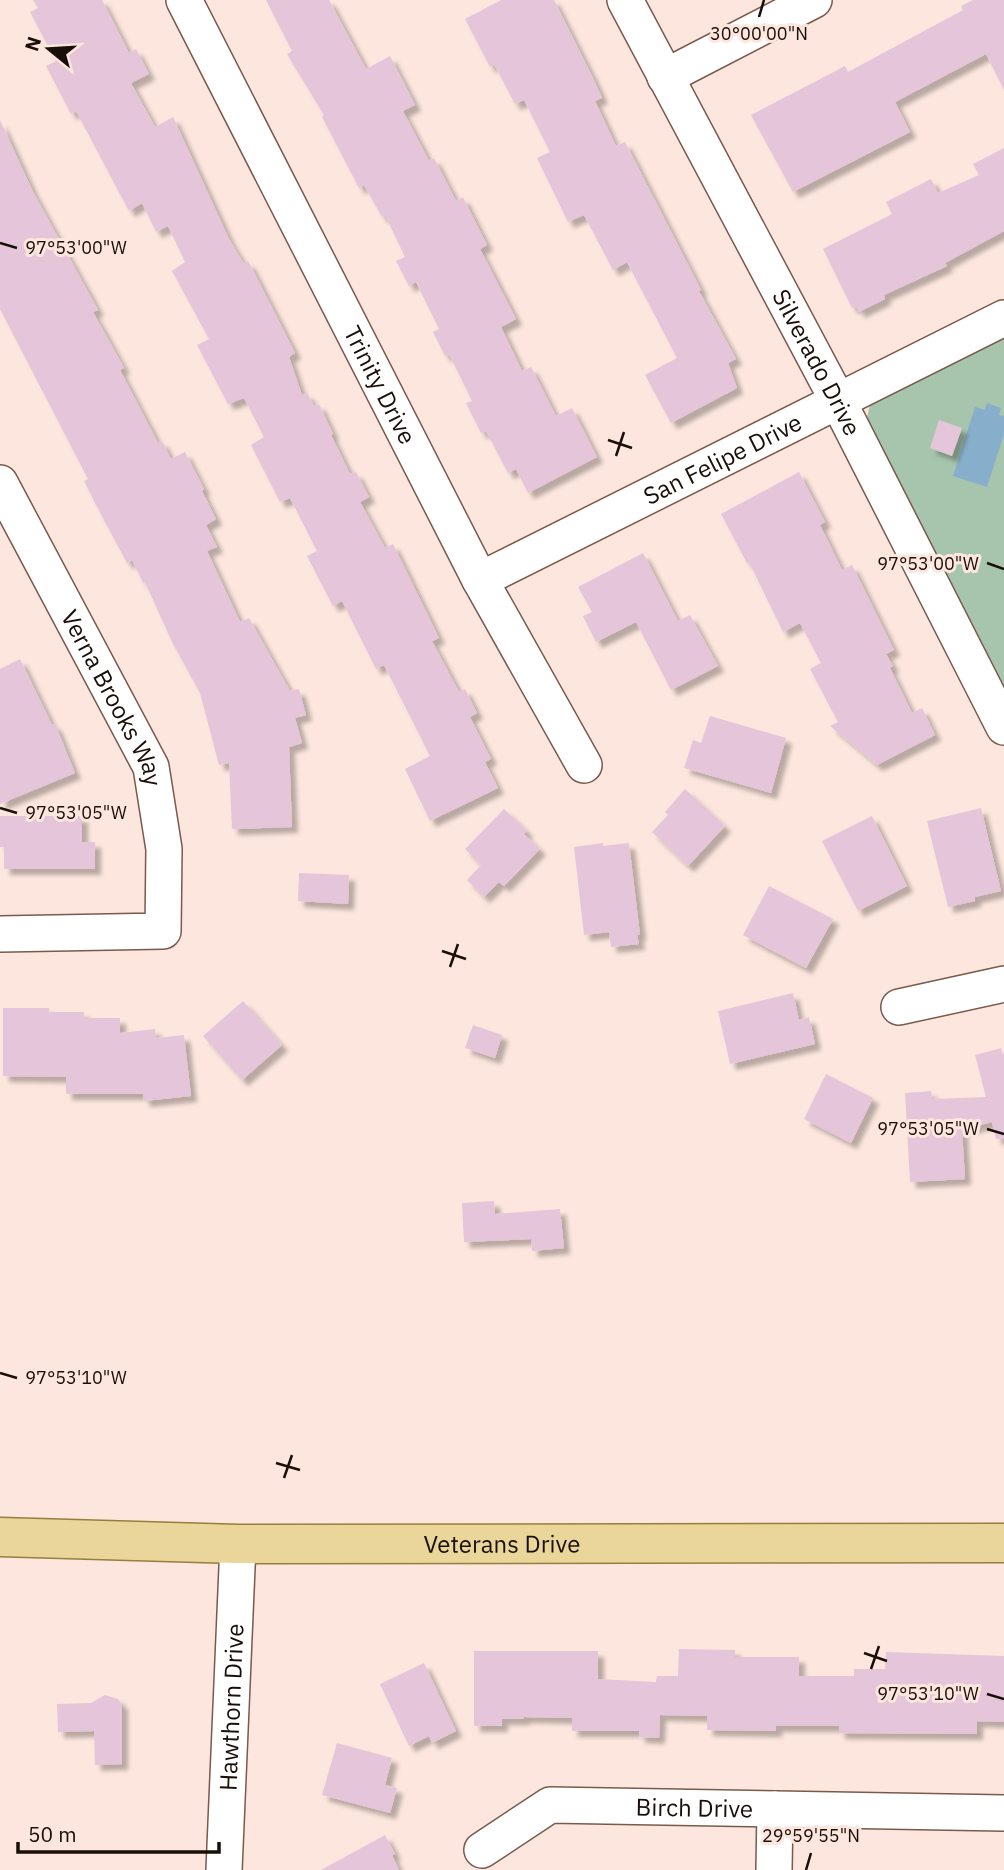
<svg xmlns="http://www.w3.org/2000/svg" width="1004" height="1870" viewBox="0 0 1004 1870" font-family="'IBM Plex Sans',sans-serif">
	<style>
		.green { fill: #a7c4ad }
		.water { fill: #87aeca }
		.building { fill: #e5c5da; filter: url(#shadow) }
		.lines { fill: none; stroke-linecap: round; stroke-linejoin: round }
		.minor-casing { stroke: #795a4d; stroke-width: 38 }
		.major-casing { stroke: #987e3c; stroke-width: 41 }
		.minor { stroke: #fff; stroke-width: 35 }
		.major { stroke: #ead69a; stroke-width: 38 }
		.ticks { fill: none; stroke: #1a0e09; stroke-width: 2.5 }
		.labels { text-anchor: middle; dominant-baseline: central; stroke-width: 6; stroke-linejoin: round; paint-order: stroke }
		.street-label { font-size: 24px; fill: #1a0e09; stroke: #fce6dd }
		.ticks-label { font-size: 18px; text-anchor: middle; fill: #1a0e09; stroke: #fce6dd; stroke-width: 6; stroke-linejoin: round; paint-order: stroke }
	</style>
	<defs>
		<filter id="shadow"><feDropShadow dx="6" dy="6" stdDeviation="2" flood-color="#0004"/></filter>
	</defs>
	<rect width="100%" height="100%" fill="#fce6dd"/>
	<path class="green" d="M1004,330V703L866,423L870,404L879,395Z"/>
	<path class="water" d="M987,403L1001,408L999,415L1004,416V434L987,487L953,476L975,407L985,410Z"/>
	<path class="building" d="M33,0H102L129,53L136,49L149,74L131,83L155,127L173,117L229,239L244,264L248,261L260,284L295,353L289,357L302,395L307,393L314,406L319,404L333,434L331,435L350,474L356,472L369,497L360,502L385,548L393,544L439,638L432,641L459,692L465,689L477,713L470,717L491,759L485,762L498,788L430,821L405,769L430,756L384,665L376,669L342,601L333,606L307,556L317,551L290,498L280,502L251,445L264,437L244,398L228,404L197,345L209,339L172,271L185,262L168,226L156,232L142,203L129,211L76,111L71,114L46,66L56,61L30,12L38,8Z
		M266,0H329L366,69L390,56L415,105L403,111L429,161L434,158L456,201L463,197L487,245L480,249L516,319L501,327L522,371L531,367L556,416L572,408L597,457L528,493L516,469L508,473L486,431L481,433L466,403L472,401L449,354L445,356L433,332L439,329L416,282L409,286L396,261L405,257L385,215L382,217L364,185L359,188L322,117L324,115L287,54L292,51Z
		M501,0H554L593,78L602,98L595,101L616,146L625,142L701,290L699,291L736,359L728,363L737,388L671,423L645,375L677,358L627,262L613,270L584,215L568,222L537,158L550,152L524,100L515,104L494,64L490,67L465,19Z
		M973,0H1004V90L986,54L895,102L910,132L793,192L751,115L845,66L848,72L963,10L961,6Z
		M0,120L33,192L98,310L93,312L124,368L120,370L158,443L162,441L171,459L185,452L204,489L202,491L216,519L206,525L217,547L207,551L240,622L249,618L290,691L299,689L306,715L295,718L302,743L289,747L292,827L232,829L229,763L219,765L200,693L172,642L145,582L143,583L132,560L127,563L96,505L84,481L88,479L0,309Z
		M1004,148V231L945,263L947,266L884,295L885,299L859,312L856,306L852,308L823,249L892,214L886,202L931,179L938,193L979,175L973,164Z
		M939,420L962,428L952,456L930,448Z
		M799,472L825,522L820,525L842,570L852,565L894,650L886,654L893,666L890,668L912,713L922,708L935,735L877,765L830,726L838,722L810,669L821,663L800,623L783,632L749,562L747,563L721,514Z
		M643,553L678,621L690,615L718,666L671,690L636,622L596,642L583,616L592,612L578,587Z
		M20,659L52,725L55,724L75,773L0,804V669Z
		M710,716L786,738L771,793L684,768L693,740L701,743Z
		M685,789L725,826L688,866L652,832L668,815L665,812Z
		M981,808L1001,891L975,897V901L948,907L927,821Z
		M504,809L527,831L524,834L540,849L504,886L499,882L484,897L467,880L481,865L465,849Z
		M0,816H82V842H95V869H4V847H0Z
		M872,816L907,886L858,911L822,841Z
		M603,843V846L629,843L640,935H637L639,944L611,947L609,932L584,935L574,847Z
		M299,873L349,875L348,904L298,901Z
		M769,886L833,919L806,968L743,935Z
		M793,993L799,1020L809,1017L815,1044L730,1064L718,1011Z
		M243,1001L282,1045L242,1080L203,1036Z
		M3,1008H49V1012H84V1018H120V1033L155,1029L156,1038L184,1035L191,1096L144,1101L143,1094H66V1077L3,1076Z
		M473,1025L502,1035L495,1058L465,1048Z
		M1001,1048L1004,1060V1138L996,1139L992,1122L962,1130L965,1179L910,1182L905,1093L931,1091L932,1099L986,1097L975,1055Z
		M826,1074L873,1098L851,1143L804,1119Z
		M494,1201L495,1214L560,1209L564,1248L532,1251L531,1239L464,1242L462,1203Z
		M679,1649L735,1650V1657H799V1676H854V1669H885L886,1652L1004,1656V1722L977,1721V1734L839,1733V1726H776V1731L707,1730V1716L660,1715L659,1738L639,1737V1731H572V1718L524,1717V1719H502V1726H474V1651H598V1679L656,1682L657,1676H678Z
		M424,1663L456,1731L432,1743L429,1736L409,1746L380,1684Z
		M105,1695L118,1699L122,1705V1764L95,1765L94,1731L58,1732L57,1704L91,1703Z
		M337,1743L392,1758L385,1785L397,1788L390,1813L322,1795Z
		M385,1835L395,1854L392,1855L399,1870H321Z"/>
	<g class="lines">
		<g class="minor-casing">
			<g id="minor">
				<path id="s1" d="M184,0L480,580L584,765"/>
				<path id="s2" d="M625,0L838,401L1004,727"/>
				<path d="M665,77L814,0"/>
				<path id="s3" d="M0,483L151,767L164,849L163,931L0,934"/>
				<path id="s4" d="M480,580L1004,318"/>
				<path d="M899,1007L1004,984"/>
				<path id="s5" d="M482,1850L550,1805L1004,1813"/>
				<path id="s6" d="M224,1870L238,1544"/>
				<path d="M774,1870L775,1809"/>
			</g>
		</g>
		<g class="major-casing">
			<g id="major">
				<path id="s7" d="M0,1537L238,1544L1004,1543"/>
			</g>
		</g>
		<use href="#minor" class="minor"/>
		<use href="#major" class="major"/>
	</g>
	<path class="ticks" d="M759,17L764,0M0,243L17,248M608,440L632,448M616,456L624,432M987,563L1004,569M0,808L17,813M442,951L466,959M450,967L458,944M987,1129L1004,1134M0,1373L17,1378M276,1463L300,1470M284,1478L292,1455M864,1653L887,1661M871,1669L879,1646M987,1694L1004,1699M806,1870L811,1853"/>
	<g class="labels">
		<g class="street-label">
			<text stroke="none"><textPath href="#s2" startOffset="410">Silverado Drive</textPath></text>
			<text stroke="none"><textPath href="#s1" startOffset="432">Trinity Drive</textPath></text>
			<text stroke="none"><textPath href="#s4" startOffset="271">San Felipe Drive</textPath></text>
			<text stroke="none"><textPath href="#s3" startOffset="243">Verna Brooks Way</textPath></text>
			<text stroke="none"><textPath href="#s7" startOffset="502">Veterans Drive</textPath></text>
			<text stroke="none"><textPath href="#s6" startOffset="163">Hawthorn Drive</textPath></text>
			<text stroke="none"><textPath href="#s5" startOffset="226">Birch Drive</textPath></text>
		</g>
	</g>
	<g class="ticks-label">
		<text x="759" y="40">30°00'00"N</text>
		<text x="76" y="254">97°53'00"W</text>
		<text x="928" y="570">97°53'00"W</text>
		<text x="76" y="819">97°53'05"W</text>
		<text x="928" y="1135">97°53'05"W</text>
		<text x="76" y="1384">97°53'10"W</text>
		<text x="928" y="1700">97°53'10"W</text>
		<text x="811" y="1842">29°59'55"N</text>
	</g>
	<g transform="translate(49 49) rotate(288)" stroke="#fce6dd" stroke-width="5" paint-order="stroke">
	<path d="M0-5L12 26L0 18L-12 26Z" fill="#1a0e09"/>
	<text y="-10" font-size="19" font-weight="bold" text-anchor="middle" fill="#1a0e09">N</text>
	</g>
	<path d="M18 1842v10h201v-10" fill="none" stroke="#1a0e09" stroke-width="3.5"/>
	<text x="28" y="1842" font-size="21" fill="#1a0e09" stroke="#fce6dd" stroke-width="5" paint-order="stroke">50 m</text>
</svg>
